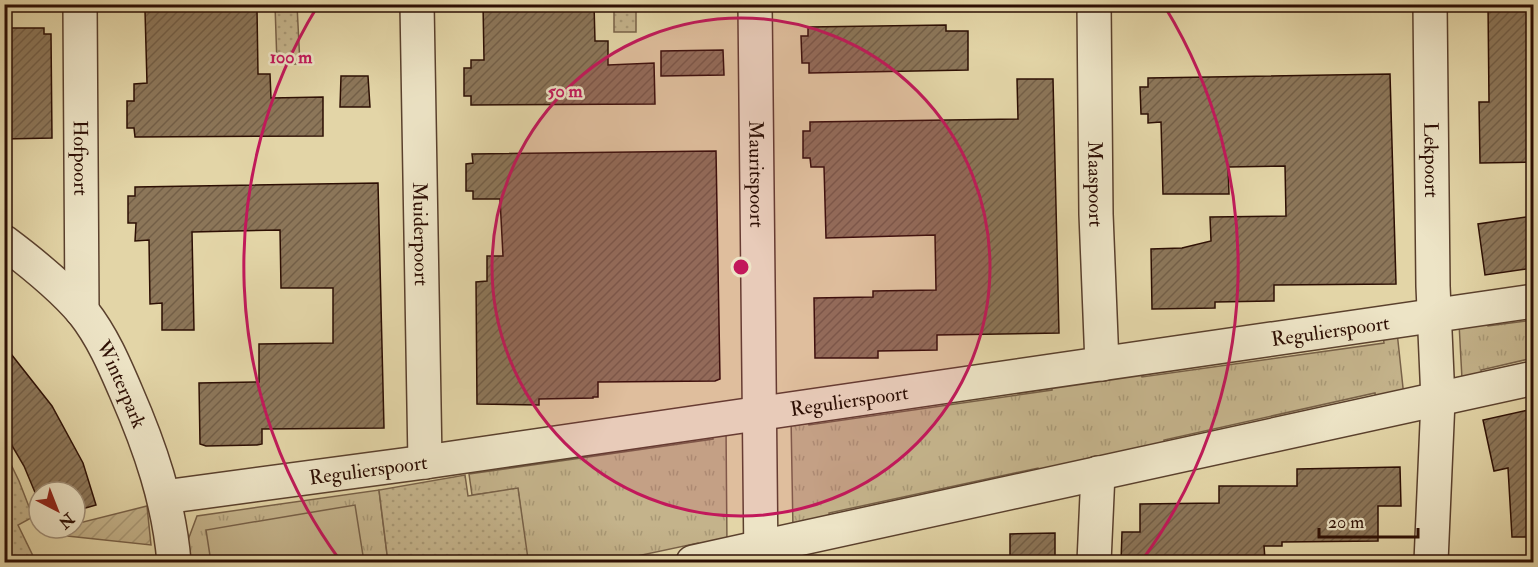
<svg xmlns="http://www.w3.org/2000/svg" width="1538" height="567" viewBox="0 0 1538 567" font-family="'IM FELL Double Pica',serif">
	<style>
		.grass { fill: url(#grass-tufts); stroke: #786148; stroke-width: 1.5 }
		.park { fill: url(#park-dots); stroke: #786148; stroke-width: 1.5 }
		.garden { fill: url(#garden-furrows); stroke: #786148; stroke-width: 1.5 }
		.pitch { fill: #c4b38b; stroke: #786148; stroke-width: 1.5 }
		.building { fill: url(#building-hatch); stroke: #2d0f04; stroke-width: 1.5 }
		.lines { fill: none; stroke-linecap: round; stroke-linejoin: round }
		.minor-casing { stroke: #5a402d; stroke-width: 36 }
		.minor { stroke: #ede4c6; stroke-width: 33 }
		.ring { fill: none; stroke: #c2185b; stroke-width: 3 }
		.labels { text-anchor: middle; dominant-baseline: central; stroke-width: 5; stroke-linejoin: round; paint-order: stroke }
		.street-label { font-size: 20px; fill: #2d0f04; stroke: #ede4c6 }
		.centre { fill: #c2185b; stroke: #ede4c6; stroke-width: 3 }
		.ring-label { font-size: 18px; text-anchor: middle; font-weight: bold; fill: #c2185b; stroke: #ede4c6; stroke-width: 5; stroke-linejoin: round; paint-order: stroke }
	</style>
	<defs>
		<pattern id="grass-tufts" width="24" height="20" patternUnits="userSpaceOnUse" patternTransform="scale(1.5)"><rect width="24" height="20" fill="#c4b38b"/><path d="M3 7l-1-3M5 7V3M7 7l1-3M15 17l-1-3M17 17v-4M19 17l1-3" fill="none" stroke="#a99976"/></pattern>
		<pattern id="park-dots" width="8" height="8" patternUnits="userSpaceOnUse" patternTransform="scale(1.5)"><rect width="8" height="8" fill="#c4b38b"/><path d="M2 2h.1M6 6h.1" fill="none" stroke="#a99976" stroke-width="1.8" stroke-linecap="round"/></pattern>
		<pattern id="garden-furrows" width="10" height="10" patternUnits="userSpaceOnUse" patternTransform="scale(1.5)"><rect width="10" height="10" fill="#c4b38b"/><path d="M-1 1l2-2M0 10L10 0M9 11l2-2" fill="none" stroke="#a99976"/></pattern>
		<pattern id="building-hatch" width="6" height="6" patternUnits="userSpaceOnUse" patternTransform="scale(1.5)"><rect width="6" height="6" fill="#8c7659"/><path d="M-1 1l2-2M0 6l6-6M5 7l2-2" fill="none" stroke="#735f47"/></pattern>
	</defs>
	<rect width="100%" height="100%" fill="#e3d5a7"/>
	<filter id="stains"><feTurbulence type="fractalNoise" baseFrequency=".00333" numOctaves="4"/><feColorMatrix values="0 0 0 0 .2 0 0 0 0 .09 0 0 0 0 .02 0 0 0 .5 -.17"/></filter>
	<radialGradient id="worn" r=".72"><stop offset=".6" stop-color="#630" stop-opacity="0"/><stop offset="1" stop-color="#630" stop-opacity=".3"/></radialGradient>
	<path class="grass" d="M1486,317L1488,326L1533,320V358L1481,370L1483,380L1462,379L1459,323Z
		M1397,332L1404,397L1377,404L1375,393L1164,440L1165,450L1041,477L1038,468L829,513L831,523L793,531L791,417L808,418L809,425L1052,390V382L1140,369L1142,377L1384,343L1383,335Z
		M726,427L727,546L701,552L698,543L609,562H503L527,559L518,489L472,495L469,474L713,439L712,430Z
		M379,490L388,562H190L188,540L197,516Z"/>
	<path class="park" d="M275,5H297L300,64H277Z
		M614,5H636V32H614Z
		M5,452L19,481L33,517L18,525L36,562H5Z
		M465,475L468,496L518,488L528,559L503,562H388L379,490Z"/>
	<path class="garden" d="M147,506L151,545L67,536L47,531L60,528H75V524Z"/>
	<path class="pitch" d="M355,505L364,562H211L206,530Z"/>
	<path class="building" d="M483,4H594L595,41H608V65L654,63L655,104L471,105V96H464V68H471V60H484Z
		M1488,4H1533V162L1480,163L1479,102H1489Z
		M257,9L258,74H270L271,98L323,97V136L135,137L134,128H127V101H134V84L147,83L145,11Z
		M946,25V31H968V70L809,73V63H802L801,36H808V27Z
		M4,28H44V34H51L52,138L4,139Z
		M723,50L724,75L661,76V51Z
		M1390,74L1396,284L1274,285V301L1215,302V308L1152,309L1151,249L1182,248L1211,241L1210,217L1286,216L1285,166L1228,167L1229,194H1163L1161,122L1148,123V114H1141L1140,87H1148V78Z
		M341,76H368L370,107H340Z
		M1017,79H1053L1059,333L937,335V350L878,351V358H815L814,298L873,297V291L936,290L935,235L826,238L824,167H811L810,158H803V131H810V122L1018,119Z
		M716,151L720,379L715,381L598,382V397H593V398L539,399V405L477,404L476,282L487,281V256H503L500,199H473V191H466V164L473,163L472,154Z
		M378,183L384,428L262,429V444L257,445L206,446L200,444L199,383L259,382V344L333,343V288H281L280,230L192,232L194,330H162V303L150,304L149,240L135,241L136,223H128V196H135V187Z
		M1533,216V268L1485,275L1478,224Z
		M4,345L52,406L83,463L96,505L75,511V492H39V502L24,466L4,432Z
		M1533,409V537H1512L1508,468L1494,471L1483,420Z
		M1400,467L1401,506H1378V541L1282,542V546H1264L1265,559H1205V562H1121L1122,532H1140V504L1219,503V486H1297V469Z
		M1055,533V562H1010V534Z"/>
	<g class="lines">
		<g class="minor-casing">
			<g id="minor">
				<path id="s1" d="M80,4L82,311"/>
				<path id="s2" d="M417,4L425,462"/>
				<path id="s3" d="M755,4L761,562"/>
				<path id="s4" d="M1094,4L1096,214L1102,364"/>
				<path id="s5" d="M1430,4L1433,286L1438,400L1431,562"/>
				<path id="s6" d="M4,242C32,263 61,286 83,312C102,336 114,364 126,392C150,447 169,502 174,562"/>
				<path id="s7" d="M164,497L425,462L1534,301"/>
				<path d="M693,562L1534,378"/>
				<path d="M1094,562L1098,473"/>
			</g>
		</g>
		<use href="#minor" class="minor"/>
	</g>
	<circle cx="741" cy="267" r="249" fill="#c2185b" fill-opacity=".12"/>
	<g class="ring">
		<circle cx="741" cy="267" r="249"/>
		<path d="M339 559A497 497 0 0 1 317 7M1165 7A497 497 0 0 1 1143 559"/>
	</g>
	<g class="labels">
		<g class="street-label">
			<text stroke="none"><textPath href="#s1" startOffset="154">Hofpoort</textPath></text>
			<text stroke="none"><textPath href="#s5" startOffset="156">Lekpoort</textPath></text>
			<text stroke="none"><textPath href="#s3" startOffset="170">Mauritspoort</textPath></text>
			<text stroke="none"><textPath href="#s4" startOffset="180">Maaspoort</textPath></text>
			<text stroke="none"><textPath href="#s2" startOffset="230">Muiderpoort</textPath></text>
			<text stroke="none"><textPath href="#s7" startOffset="1178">Regulierspoort</textPath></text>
			<text stroke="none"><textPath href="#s6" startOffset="188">Winterpark</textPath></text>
			<text stroke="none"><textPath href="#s7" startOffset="692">Regulierspoort</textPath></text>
			<text stroke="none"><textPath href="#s7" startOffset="206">Regulierspoort</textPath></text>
		</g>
	</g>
	<circle cx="741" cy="267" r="9" class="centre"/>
	<g class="ring-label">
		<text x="291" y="63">100 m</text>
		<text x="565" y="97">50 m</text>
	</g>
	<rect width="1538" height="567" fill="none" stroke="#e3d5a7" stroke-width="24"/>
	<rect x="6" y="6" width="1526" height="555" fill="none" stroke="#2d0f04" stroke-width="3"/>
	<rect x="12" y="12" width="1514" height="543" fill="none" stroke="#2d0f04" stroke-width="1.5"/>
	<g transform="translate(57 510) rotate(138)"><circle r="28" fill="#ede4c6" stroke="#a08f78" stroke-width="1.5"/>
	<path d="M0-4.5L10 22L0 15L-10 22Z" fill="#8f2418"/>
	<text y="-9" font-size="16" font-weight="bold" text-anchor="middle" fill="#2d0f04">N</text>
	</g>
	<path d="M1319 528v9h99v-9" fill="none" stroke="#2d0f04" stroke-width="3"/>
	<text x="1328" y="528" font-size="18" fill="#2d0f04" stroke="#ede4c6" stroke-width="4.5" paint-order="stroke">20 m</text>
	<rect width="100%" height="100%" filter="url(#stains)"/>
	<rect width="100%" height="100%" fill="url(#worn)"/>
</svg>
